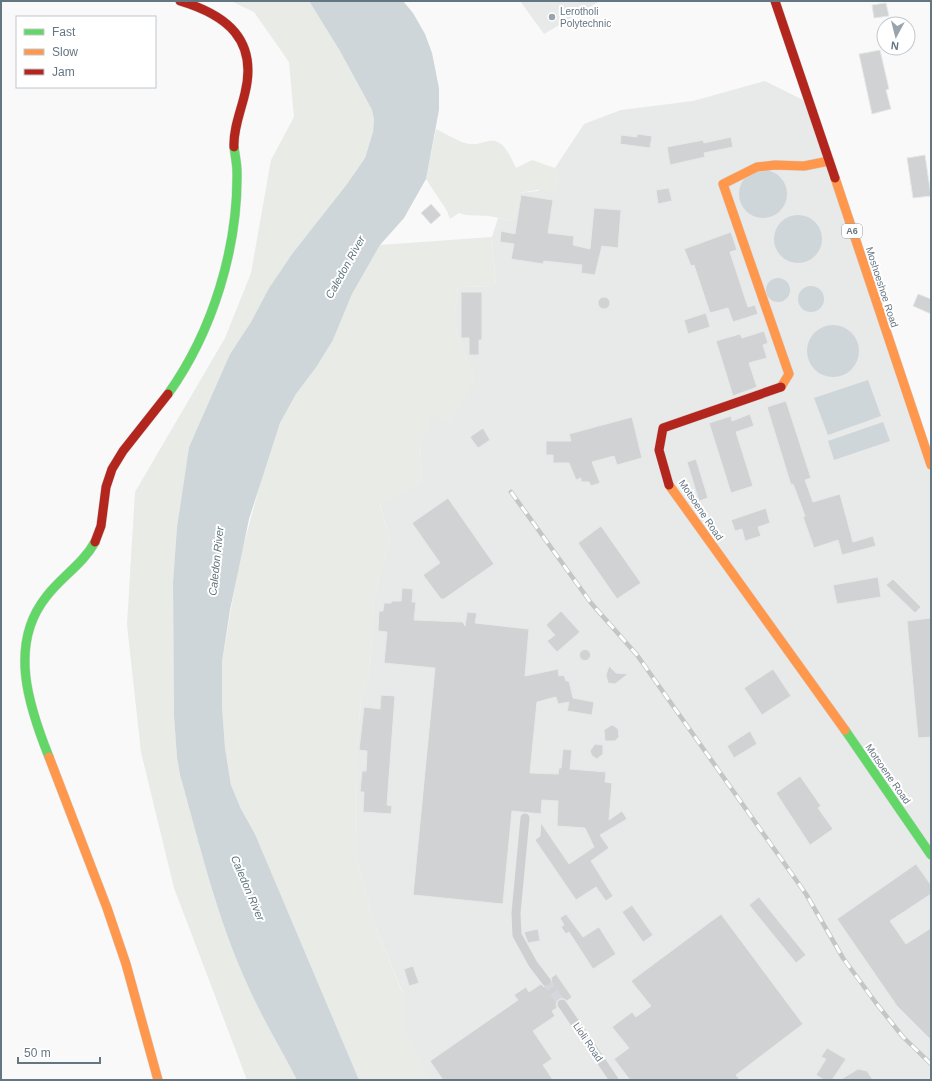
<svg xmlns="http://www.w3.org/2000/svg" width="932" height="1081" viewBox="0 0 932 1081" font-family="Helvetica,sans-serif">
	<style>
		.built { fill: #e8e9e9 }
		.green { fill: #e8ebe6 }
		.water { fill: #ced6d9 }
		.building { fill: #d0d2d3; stroke: #e8e8e8 }
		.lines { fill: none; stroke-linecap: round; stroke-linejoin: round }
		.street-tunnel { stroke: #d4d8dc; stroke-width: 9; stroke-dasharray: 9 4.5; stroke-linecap: butt }
		.fast-casing { stroke: #d5d6d7; stroke-width: 10 }
		.slow-casing { stroke: #d5d6d7; stroke-width: 10 }
		.jam-casing { stroke: #d5d6d7; stroke-width: 10 }
		.street { stroke: #cecfd0; stroke-width: 9 }
		.fast { stroke: #63d668; stroke-width: 9 }
		.slow { stroke: #ff974d; stroke-width: 9 }
		.jam { stroke: #b3261e; stroke-width: 9 }
		.rail-casing { stroke: #c3c5c6; stroke-width: 4.5 }
		.rail { stroke: #fff; stroke-width: 3; stroke-dasharray: 9; stroke-linecap: butt }
		.poi-dot { fill: #99a4ac; stroke: #fff; stroke-width: 1.5 }
		.labels { text-anchor: middle; dominant-baseline: central; stroke-width: 4; stroke-linejoin: round; paint-order: stroke }
		.shield { fill: #fff; stroke: #939fa8; stroke-width: 1 }
		.shield-label { font-size: 9px; font-weight: bold; fill: #657683 }
		.poi-label { font-size: 10px; fill: #657683; stroke: #fff; text-anchor: start }
		.street-label { font-size: 10px; fill: #657683; stroke: #fff }
		.water-label { font-size: 11px; font-style: italic; fill: #60757c; stroke: #fff }
	</style>
	<rect width="100%" height="100%" fill="#f9f9f9"/>
	<path class="built" d="M520,1H600L544,34Z
		M765,81L809,103L931,465V1080H428L403,1028V993L374,923L357,858L356,759L361,701L370,669L374,599L390,539L380,504L422,482L420,444L432,415L475,381L454,323L458,287L496,286L492,237L498,218L512,221L515,218L519,193L537,191L559,181L555,168L584,124L621,110L693,101Z"/>
	<path class="green" d="M231,1H309L340,51L372,110L374,119L373,132L365,158L347,184L292,254L269,288L251,322L230,354L189,447L177,527L173,582L174,716L177,758L180,775C200,846 217,919 248,986C262,1018 281,1049 297,1080H247L174,888L141,752L127,625L135,492L225,338L251,273L271,160L294,117L289,62L254,12Z
		M436,129C445,133 455,140 465,143C474,146 480,143 489,141C504,138 511,158 516,168L532,160L555,168L559,181L555,190L547,193L543,189L519,193L515,218L512,221L489,216L465,215L459,213L450,219L447,211L426,179Z
		M492,237L496,286L458,287L454,323L475,381L450,423L432,416L420,444L422,482L380,505L390,539L374,599L370,669L361,701L356,759L357,858L374,923L403,994V1028L431,1080H359L255,834L241,809L231,785L225,748L222,706V662L239,562L261,481L280,423L296,394L317,366L333,340L352,294L380,245Z"/>
	<path class="water" d="M309,1H403L413,13L425,34L432,53L439,88V110L426,179L404,218L380,245L352,294L333,340L317,366L296,394L280,423L249,519L230,610L222,662V706L225,748L231,785L241,809L255,834L359,1080H297C281,1049 262,1018 248,986C217,919 200,846 180,775L177,758L174,716L173,582L177,527L189,447L230,354L251,322L269,288L292,254L347,184L365,158L373,132L374,119L372,110L340,51Z
		M739 194a24 24 0 1 1 48 0a24 24 0 1 1-48 0Z
		M774 239a24 24 0 1 1 48 0a24 24 0 1 1-48 0Z
		M766 290a12 12 0 1 1 24 0a12 12 0 1 1-24 0Z
		M798 299a13 13 0 1 1 26 0a13 13 0 1 1-26 0Z
		M807 351a26 26 0 1 1 52 0a26 26 0 1 1-52 0Z
		M868,380L881,416L828,435L814,398Z
		M883,422L890,441L834,460L828,441Z"/>
	<path class="building" d="M886,3L889,16L874,18L872,5Z
		M880,50L889,89L886,90L891,109L872,114L859,54Z
		M637,134L652,136L650,148L620,144L621,135L637,137Z
		M731,137L733,147L704,153L705,157L670,165L667,147L703,140L704,143Z
		M925,155L931,196L913,198L907,158Z
		M669,188L672,201L658,204L656,190Z
		M521,195L553,200L548,233L574,236L573,245L590,249L594,208L621,210L618,248L602,246L595,275L581,273L582,265L544,261L543,264L511,259L514,244L500,242L501,231L515,234Z
		M431,204L441,215L431,224L421,213Z
		M731,232L737,250L730,252L748,307L755,305L758,314L733,322L728,308L710,313L694,265L691,266L684,249Z
		M461,292H482V340H479V355H469V338H461Z
		M918,294L931,299V314L913,306Z
		M598 303a6 6 0 1 1 12 0a6 6 0 1 1-12 0Z
		M706,313L710,327L688,334L684,320Z
		M764,331L768,343L763,345L767,358L749,363L757,387L733,396L716,341L740,334L742,338Z
		M786,401L811,478L805,480L813,502L840,494L853,542L873,536L876,546L842,555L838,540L814,548L803,517L805,516L793,484L791,485L767,407Z
		M750,414L754,426L736,432L753,486L731,493L709,423L731,416L732,421Z
		M632,417L642,458L617,465L614,456L592,462L600,483L591,486L589,482H581V478L576,480L569,463H553V455H546V441H571L569,434Z
		M483,428L490,440L478,448L470,437Z
		M696,459L708,498L699,501L687,462Z
		M448,498L494,564L444,599H441L423,575L440,563L412,523Z
		M766,508L770,523L758,527L761,536L745,541L742,529L735,531L731,520Z
		M601,526L641,583L617,599L578,543Z
		M878,577L881,597L837,604L833,585Z
		M893,579L921,607L915,613L886,585Z
		M402,588L413,589L412,602H416L414,620L463,622L465,626L467,612L477,613L475,623L529,629L525,676L558,669L559,676L564,675L566,681H569L573,698L594,702L592,715L567,711L569,702L558,704L556,697L537,702L530,773L558,774L559,768H561L563,749L572,750L570,769L606,772L605,782L612,783L609,820L622,811L627,819L600,835L609,848L591,861L613,896L606,901L596,887L576,900L535,840L540,836L541,823L569,864L594,847L585,828L557,826L558,801L542,800L541,814L512,811L503,904L413,895L435,668L384,663L387,632L378,631L379,611H383L384,603H391L392,601H401Z
		M561,611L580,632L557,652L547,641L555,635L546,625Z
		M931,618V737L918,738L907,621Z
		M579.5 655a5.5 5.5 0 1 1 11 0a5.5 5.5 0 1 1-11 0Z
		M609,666L616,673L628,674L615,684L608,683L606,675Z
		M773,669L791,696L762,715L744,688Z
		M381,695L395,696L387,805L392,806L391,814L363,812L364,792H360L362,771H366L367,751L359,750L364,707L380,709Z
		M613,725L618,729L619,737L615,741H605L604,730L610,726Z
		M750,731L757,744L734,758L727,746Z
		M595,744L603,745V754L597,759L592,756L590,751Z
		M800,776L821,806L818,808L833,829L810,845L776,793Z
		M916,864L931,885V894L890,921L906,944L931,928V1040L897,1006L837,919Z
		M759,897L806,955L796,963L749,905Z
		M632,905L653,935L643,942L622,912Z
		M566,914L583,937L599,927L616,954L593,969L569,932L566,934L561,927L564,925L560,918Z
		M721,914L803,1024L736,1075L740,1080H630L614,1059L629,1048L612,1027L632,1012L636,1017L651,1006L631,981Z
		M538,929L540,941L528,943L524,932Z
		M413,966L419,983L409,986L404,969Z
		M556,974L572,997L567,1001L562,998L558,999L556,1004L557,1008L552,1011L555,1016L533,1031L552,1059L543,1065L553,1080H443L430,1061L518,1000L514,995L526,987L529,992L541,984L544,987L549,986L552,983L551,978Z
		M827,1048L846,1059L832,1080H824L816,1075L826,1059L821,1057Z
		M858,1069L867,1071L873,1080H840Z"/>
	<g class="lines">
		<path class="street-tunnel" d="M546,981L562,1004"/>
		<g class="fast-casing">
			<path id="fast" d="M168,394C213,331 238,248 237,172C237,164 235,155 234,147
				M845,730L931,855
				M49,757C29,707 8,645 46,597C61,577 83,564 95,542"/>
		</g>
		<g class="slow-casing">
			<path id="slow" d="M835,178L931,465
				M781,387L789,374L723,184L757,167L775,165L804,166L829,161
				M669,485L845,730
				M49,757L107,908L126,964L158,1080"/>
		</g>
		<g class="jam-casing">
			<path id="jam" d="M180,1C227,15 258,40 245,93C241,111 233,129 234,147
				M775,1L835,178
				M669,485L659,450L663,428L781,387
				M95,542L101,526L106,487L112,469L123,451L168,394"/>
		</g>
		<path class="street" d="M525,818L516,913L517,935L533,964L546,981
			M562,1004L614,1080"/>
		<use href="#fast" class="fast"/>
		<use href="#slow" class="slow"/>
		<use href="#jam" class="jam"/>
		<g class="rail-casing">
			<path id="rail" d="M511,492L591,603L637,655L806,894L843,958L876,1003L903,1037L931,1064"/>
		</g>
		<use href="#rail" class="rail"/>
	</g>
	<circle class="poi-dot" cx="552" cy="17" r="4"/>
	<g class="labels">
		<rect class="shield" x="842" y="224" width="20" height="14" rx="3"/>
		<g class="shield-label">
			<text x="852" y="231">A6</text>
		</g>
		<g class="poi-label">
			<text x="560" y="11">Lerotholi<tspan x="560" dy="12">Polytechnic</tspan></text>
		</g>
		<g class="street-label">
			<text transform="translate(882 287) rotate(72)">Moshoeshoe Road</text>
			<text transform="translate(701 510) rotate(56)">Motsoene Road</text>
			<text transform="translate(888 774) rotate(55)">Motsoene Road</text>
			<text transform="translate(588 1042) rotate(56)">Lioli Road</text>
		</g>
		<g class="water-label">
			<text transform="translate(345 267) rotate(-61)">Caledon River</text>
			<text transform="translate(216 561) rotate(-84)">Caledon River</text>
			<text transform="translate(248 888) rotate(67)">Caledon River</text>
		</g>
	</g>
	<rect width="932" height="1081" fill="none" stroke="#657683" stroke-width="4"/>
	<rect x="16" y="16" width="140" height="72" fill="#ffffff" stroke="#c1c8cd"/>
	<rect x="24" y="29" width="20" height="6" fill="#63d668" stroke="#c1c8cd"/>
	<text x="52" y="36" font-size="12" fill="#657683">Fast</text>
	<rect x="24" y="49" width="20" height="6" fill="#ff974d" stroke="#c1c8cd"/>
	<text x="52" y="56" font-size="12" fill="#657683">Slow</text>
	<rect x="24" y="69" width="20" height="6" fill="#b3261e" stroke="#c1c8cd"/>
	<text x="52" y="76" font-size="12" fill="#657683">Jam</text>
	<g transform="translate(896 36) rotate(187)"><circle r="19" fill="#ffffff" stroke="#c1c8cd"/>
	<path d="M0-3L7 15L0 10L-7 15Z" fill="#99a4ac"/>
	<text y="-6" font-size="11" font-weight="bold" text-anchor="middle" fill="#657683">N</text>
	</g>
	<path d="M18 1057v6h82v-6" fill="none" stroke="#657683" stroke-width="2"/>
	<text x="24" y="1057" font-size="12" fill="#657683" stroke="#ffffff" stroke-width="3" paint-order="stroke">50 m</text>
</svg>
